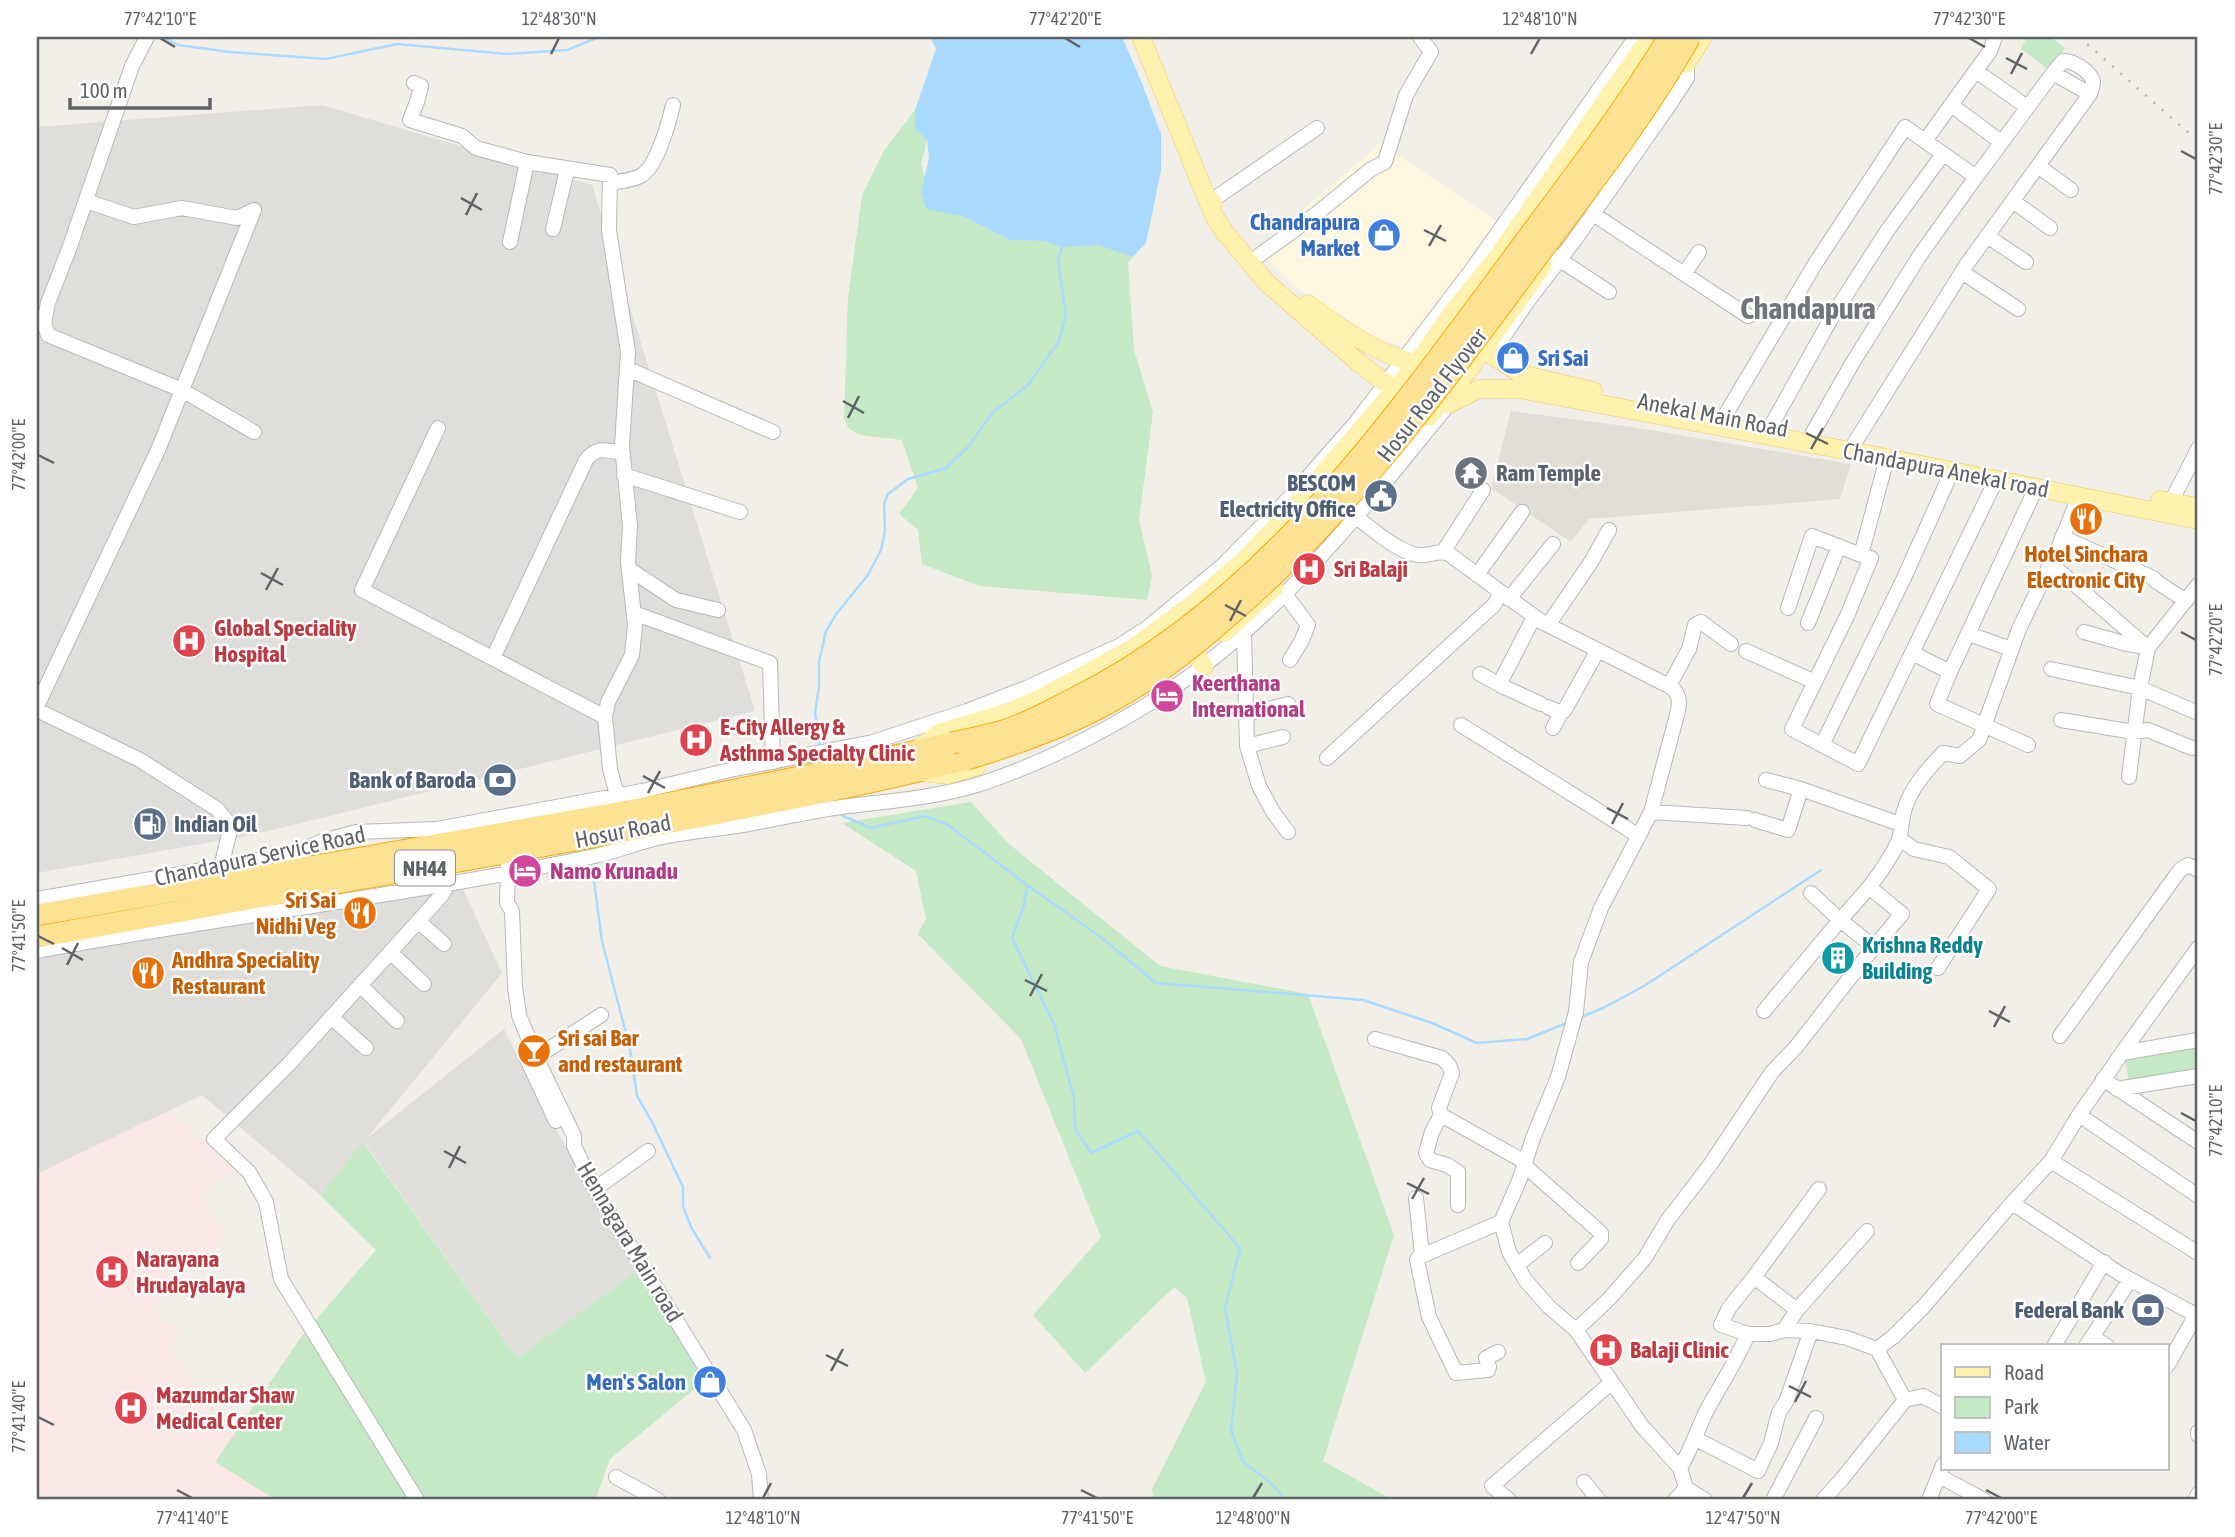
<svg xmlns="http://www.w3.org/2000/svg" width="2235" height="1537" viewBox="0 0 2235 1537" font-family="'Asap Condensed',sans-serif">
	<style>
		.commercial { fill: #fef7e0 }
		.industrial { fill: #e0deda }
		.education { fill: #e1ded6 }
		.medical { fill: #fce8e6 }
		.green { fill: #c5e8c5 }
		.water { fill: #aadaff }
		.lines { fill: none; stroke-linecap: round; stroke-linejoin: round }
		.stream { stroke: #aadaff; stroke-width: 2.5 }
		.minor-casing { stroke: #b5b8bc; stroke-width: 16 }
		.major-casing { stroke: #f2c960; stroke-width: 19 }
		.highway-casing { stroke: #f9ab00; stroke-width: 23 }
		.minor { stroke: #fff; stroke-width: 14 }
		.major { stroke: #fff2af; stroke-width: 18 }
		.highway { stroke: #fde293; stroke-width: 21 }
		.rail { stroke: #b6b7b8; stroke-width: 2.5; stroke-dasharray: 2 9; stroke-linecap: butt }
		.highway-bridge-casing { stroke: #f9ab00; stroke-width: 23; stroke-linecap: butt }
		.highway-bridge { stroke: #fde293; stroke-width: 21 }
		.ticks { fill: none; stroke: #5f6368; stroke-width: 2.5 }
		.labels { text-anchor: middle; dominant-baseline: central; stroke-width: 5; stroke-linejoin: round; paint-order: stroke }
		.shield { fill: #fff; stroke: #8f9295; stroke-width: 2 }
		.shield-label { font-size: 21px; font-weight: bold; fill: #5f6368 }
		.shop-label { font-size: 23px; font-weight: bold; fill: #366cbe; stroke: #fff; text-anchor: end }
		.street-label { font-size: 23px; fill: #5f6368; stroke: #fff }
		.worship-label { font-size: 23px; font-weight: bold; fill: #5b616d; stroke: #fff; text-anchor: start }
		.service-label { font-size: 23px; font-weight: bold; fill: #4e5e75; stroke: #fff; text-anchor: end }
		.food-label { font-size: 23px; font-weight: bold; fill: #c56008; stroke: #fff; text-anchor: start }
		.health-label { font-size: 23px; font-weight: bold; fill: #be3a42; stroke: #fff; text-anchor: start }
		.hotel-label { font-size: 23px; font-weight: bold; fill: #b23c85; stroke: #fff; text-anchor: start }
		.culture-label { font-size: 23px; font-weight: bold; fill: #0d838f; stroke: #fff; text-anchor: start }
		.district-label { font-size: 30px; font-weight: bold; fill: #70757a; stroke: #fff }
		.neatline { fill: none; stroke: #5f6368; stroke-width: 2.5 }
		.ticks-label { font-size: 18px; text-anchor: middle; fill: #5f6368 }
	</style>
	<rect width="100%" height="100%" fill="#f1efe8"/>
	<path class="commercial" d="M1381,143L1502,225L1414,341L1399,345L1380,340L1294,287L1267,260L1262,244Z"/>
	<path class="industrial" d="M322,105L592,185L755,711L252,835L37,873V127Z
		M458,878L502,973L367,1138L504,1029L538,1098L637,1271L517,1358L364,1142L320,1195L202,1095L37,1174V959Z"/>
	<path class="education" d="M1511,411L1632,427L1851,464L1840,499L1589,519L1571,542L1491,488Z"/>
	<path class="medical" d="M168,1111L233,1167L200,1197L224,1235L152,1309L179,1331L169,1347L233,1436L216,1462L276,1500H37V1174Z"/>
	<path class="green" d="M2027,37H2050L2065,48L2050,70L2021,49Z
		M915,110L927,140L921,164L924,175L962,216L1010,240L1044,241L1062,247L1099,241L1133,257L1128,263L1134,350L1153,412L1139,520L1152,576L1147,600L979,586L922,564L918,530L899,514L918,488L902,440L860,435L849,429L844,418L848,298L862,196L883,152Z
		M971,802L1009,844L1160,966L1308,994L1394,1235L1323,1461L1393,1500H1154L1152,1489L1206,1382L1187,1298L1174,1287L1085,1373L1033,1315L1101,1237L1021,1039L918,934L926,919L916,871L842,823Z
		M2198,1047V1071L2129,1083L2125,1059Z
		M363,1142L517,1358L637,1271L704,1381L610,1459L595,1500H276L215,1462L302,1336L376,1250L320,1195Z"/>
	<path class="water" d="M930,37H1122L1142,83L1161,134V171L1146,243L1133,257L1098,245L1062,247L1044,241L1010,240L962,216L926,209L921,192L929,158L927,140L915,128V110L936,49Z"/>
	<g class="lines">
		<path class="stream" d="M163,37L178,45L230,52L326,59L397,44L507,54L567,50L599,37
			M820,748L815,713L819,687V662L826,631L837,613L868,575L881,550L885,532L884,504L888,494L908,479L946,468L968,447L992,413L1028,385L1059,341L1066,315L1058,261L1062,247
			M842,814L843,816L871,828L925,816L948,825L1027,885L1024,905L1012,938L1054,1024L1074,1098L1075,1129L1091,1153L1138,1131L1240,1248L1225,1309L1237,1374L1231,1430L1243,1462L1271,1483L1286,1500
			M592,866L602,941L630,1049L637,1096L651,1120L683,1187V1206L691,1227L710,1258
			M1027,885L1102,938L1156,983L1363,1000L1432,1023L1477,1043L1527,1039L1567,1023
			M1579,1018L1603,1008L1644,986L1821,870"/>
		<g class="minor-casing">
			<path id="minor" d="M147,37L132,66L69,249L48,303L44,323L48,335L182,390L254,432
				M1976,71L2027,107
				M2053,73L2063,61C2072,60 2091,71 2093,82C2093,85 2091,91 2090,94
				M414,83L421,86L417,102L410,120L462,136L476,148L527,162
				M1951,105L2001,142
				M1925,141L1990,51L1995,37
				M2038,166L2071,190
				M610,183C620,181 633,181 642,175C657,166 669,122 673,105
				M86,201L134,217L182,208L237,218L254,210
				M1211,201L1317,128
				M2013,201L2050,228
				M1593,214L1748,316
				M553,229L567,170
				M1987,236L2026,262
				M510,242L527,162L610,175L609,230L628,352L622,446L630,526L628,562L635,625L632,655L608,702L605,717L610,769L617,795
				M1554,256L1609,292
				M1257,257L1315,215L1370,170L1385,162L1406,95L1431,52L1420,37
				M1962,272L2018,309
				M1684,274L1699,252
				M1490,356L1528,301L1574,241L1668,107L1687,78V63
				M628,369L773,432
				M1771,426L1833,315L1887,231L1943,154
				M1724,427V417L1815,264L1905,127L1976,177L2053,73L2090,94L1967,264L1855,442
				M438,428L362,590L605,717
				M1812,434L1853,362L1920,255L1976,177
				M1887,458L1861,555L1871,558L1847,616L1792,729L1858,764L1996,480
				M624,475L740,512
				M2167,510L2198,449
				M1356,517C1374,530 1395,550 1417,555C1428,557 1438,549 1449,554L1542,622L1669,686C1679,692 1680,700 1678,711L1651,812L1601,908L1581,962L1576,1012L1558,1077L1533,1138L1519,1181L1501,1222L1509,1252L1526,1281L1549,1307L1576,1330L1642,1426L1680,1468L1686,1488L1705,1500
				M2062,537L2153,578L2157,582L2186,601
				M1443,552L1483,490
				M2050,563L2148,648
				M629,569L676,600L718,610
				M1477,575L1522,512
				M1284,593L1308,625L1302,640L1290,660
				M1509,599L1553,544
				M1788,608L1812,536L1861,555
				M634,613L770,663L773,762
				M1534,617L1501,681L1504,687L1541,704
				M1808,623L1839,546
				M1548,625L1591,562L1609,530
				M1244,632L1247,746L1259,786L1273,812L1288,832
				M2084,632L2127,644L2147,647
				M1969,634L2011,649
				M1746,651L1815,682
				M1912,653L1950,672L2036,488
				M493,658L586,460C597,446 606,450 622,453
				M2051,669L2140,688L2198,713
				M1950,672L1937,704L2028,745
				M1480,674L1504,687
				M1669,686L1689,649L1695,625L1701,622L1731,644
				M37,706L158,450L254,210
				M1548,707L1561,713L1564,711L1598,650
				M37,710L140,760L217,809L231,826L221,867V875
				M1247,714L1288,704
				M2061,720L2134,732L2148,730L2192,748
				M1461,725L1639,836
				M1553,728L1561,713
				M1822,745L1904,578L1952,471
				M1247,746L1283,737
				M1327,758L1494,605L1501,592
				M2129,777L2140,688L2148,648L2198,585
				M1766,780L1801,789L1900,824
				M1651,812L1747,818
				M1755,820L1788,830L1801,789
				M1900,839L1914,849L1949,857L1989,889L1938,968
				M508,865L507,903L512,911L515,987L519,1015L536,1057L574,1136V1146L595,1189L744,1430L759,1474L761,1500
				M1869,887L1902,914L1874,947
				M37,899L276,857L296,853L323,841L356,832L437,829L642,791L730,770L873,742L967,711L1026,688L1119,646L1147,628L1222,566L1294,493L1357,421L1473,268L1636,37
				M418,921L444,944
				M37,951C222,917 410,895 595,856C618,851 639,842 662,837C691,831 720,829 748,824C779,819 810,811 841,807C888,801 935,798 980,784C1036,766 1100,734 1150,703C1267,631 1358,516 1444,410
				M390,952L424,984
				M360,985L397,1021
				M1764,1011L1840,920L1811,893
				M331,1017L366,1048
				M2060,1036L2180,870L2188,865L2198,870
				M1375,1039L1442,1058L1449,1065L1452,1073L1439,1108L1441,1115L1525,1162
				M2122,1053L2198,948
				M526,1057L556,1121
				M529,1062L601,1015
				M2103,1079L2198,1142
				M2117,1089L2198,1076
				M1441,1115L1432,1132L1426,1153L1430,1160L1447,1165L1458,1172V1205
				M2079,1115L2198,1196
				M2051,1161L2198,1253
				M1524,1165L1601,1233V1239L1578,1263
				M595,1189L648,1151
				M1819,1189L1754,1277L1729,1308L1721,1325L1748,1334H1770L1784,1330L1811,1331L1847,1338L1877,1349L1893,1337L1925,1305L2012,1203L2051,1161L2079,1115L2122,1053L2198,1040
				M1416,1198L1422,1255
				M2012,1203L2122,1275L2198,1316
				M1517,1265L1545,1243
				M1754,1277L1797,1310
				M1576,1330L1609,1299L1645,1258L1667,1221L1710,1165L1772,1072L1796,1047L1874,947L1840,920C1862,896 1884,872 1898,842C1902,833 1901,821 1904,811C1911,787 1927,770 1943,753L1960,756L1979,740L2019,629L2060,544L2079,496
				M1784,1330L1797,1310L1867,1231
				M2092,1337L2107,1346
				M2054,1346L2104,1262
				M2086,1346L2130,1280
				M1877,1349L1905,1400
				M1498,1352L1486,1358L1489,1367L1488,1370L1456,1373L1429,1317L1417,1260L1419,1257L1501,1222
				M2167,1366L2196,1315
				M2198,1435V1432
				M1696,1439L1758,1471L1771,1443L1779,1412L1786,1402L1811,1331
				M1680,1468C1692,1448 1698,1427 1708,1408C1722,1383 1737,1360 1748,1334
				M1939,1476L1984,1500
				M616,1477L658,1500
				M1584,1482L1599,1500
				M417,1500L281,1279L266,1202L249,1172L214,1139L289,1064L441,896L449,883
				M1509,1500L1492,1486L1612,1382
				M1675,1500L1686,1488
				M1773,1500L1816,1418
				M1823,1500L1842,1479L1905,1400L1923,1396L1943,1407
				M1929,1500L1943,1465
				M2195,1500L2198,1494"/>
		</g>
		<g class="major-casing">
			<path id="major" d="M1141,37L1205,194L1213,203
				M1686,64L1703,37
				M1205,194L1214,216L1225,233L1267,283L1359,363L1395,390L1449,404L1479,389H1520L1887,458L2198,520
				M1308,304C1341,329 1377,354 1417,364
				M1475,344L1521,374L1593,391
				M1429,417L1467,372L1543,266
				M2160,500L2198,507
				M1224,633L1274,588
				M1196,656L1204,666
				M918,749L939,733L1011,711L1043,697L1133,648L1194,603L1246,558L1290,512L1415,366L1452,313L1496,259L1650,37
				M922,772L948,775L977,766"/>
		</g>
		<g class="highway-casing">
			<path id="highway" d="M37,915L640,809L830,771L952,743
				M37,937C228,903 419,870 609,834C729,811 849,789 967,759"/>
		</g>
		<use href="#minor" class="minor"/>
		<use href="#major" class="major"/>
		<use href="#highway" class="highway"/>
		<path class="rail" d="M2079,37L2198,141"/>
		<g class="highway-bridge-casing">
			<path id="highway-bridge" d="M952,743C969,739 987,736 1003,731C1028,724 1052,709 1075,698C1258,606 1379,438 1498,278C1556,199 1618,121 1669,37
				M967,759C1010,746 1054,731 1095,710C1145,685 1192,649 1233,612C1347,513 1431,401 1520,280C1579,200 1641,123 1690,37"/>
		</g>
		<use href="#highway-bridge" class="highway-bridge"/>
	</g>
	<path class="ticks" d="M160,38L175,47M1065,38L1080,47M1969,38L1985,47M551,54L559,38M1531,54L1540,38M2006,58L2027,69M2011,74L2022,53M2181,151L2196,159M461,198L482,210M466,215L477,193M1424,230L1446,241M1429,246L1441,225M843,401L864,413M848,418L859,396M1806,433L1828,444M1811,449L1823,428M38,455L54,463M261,573L283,585M266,590L278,568M1225,605L1246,616M1230,621L1241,600M2181,632L2196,640M643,776L665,788M648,793L660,771M1607,808L1628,819M1612,824L1623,803M38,936L54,944M62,948L83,960M67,965L78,943M1025,980L1047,991M1030,996L1042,974M1989,1011L2010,1022M1994,1027L2005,1006M2181,1113L2196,1121M444,1151L466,1163M449,1168L460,1146M1407,1183L1429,1194M1412,1199L1424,1178M826,1355L848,1366M831,1371L843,1349M1789,1386L1811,1397M1795,1402L1806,1381M38,1417L54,1425M177,1490L192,1498M1081,1490L1097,1498M1986,1490L2001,1498M763,1498L771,1483M1253,1498L1262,1483M1743,1498L1752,1483"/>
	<defs>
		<g id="shop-disc" transform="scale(1.75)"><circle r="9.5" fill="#3f7fe0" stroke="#fff"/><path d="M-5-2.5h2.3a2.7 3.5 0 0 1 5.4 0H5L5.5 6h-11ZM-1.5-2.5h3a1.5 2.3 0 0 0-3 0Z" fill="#fff"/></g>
		<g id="temple-disc" transform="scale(1.75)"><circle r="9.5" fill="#6b7280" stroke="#fff"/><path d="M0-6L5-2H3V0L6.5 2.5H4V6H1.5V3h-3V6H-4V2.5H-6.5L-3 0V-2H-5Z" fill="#fff"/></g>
		<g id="civic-disc" transform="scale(1.75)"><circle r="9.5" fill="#5c6f8a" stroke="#fff"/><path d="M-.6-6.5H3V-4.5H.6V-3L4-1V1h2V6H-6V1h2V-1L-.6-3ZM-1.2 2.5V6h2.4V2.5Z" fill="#fff"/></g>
		<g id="restaurant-disc" transform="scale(1.75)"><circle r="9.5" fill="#e8710a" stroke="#fff"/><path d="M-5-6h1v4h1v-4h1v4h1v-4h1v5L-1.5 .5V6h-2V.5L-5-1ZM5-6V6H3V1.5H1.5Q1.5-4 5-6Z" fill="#fff"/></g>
		<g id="hospital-disc" transform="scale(1.75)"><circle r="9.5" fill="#e0444e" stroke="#fff"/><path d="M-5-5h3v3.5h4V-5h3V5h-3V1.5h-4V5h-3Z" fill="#fff"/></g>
		<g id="hotel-disc" transform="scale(1.75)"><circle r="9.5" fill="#d1479c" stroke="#fff"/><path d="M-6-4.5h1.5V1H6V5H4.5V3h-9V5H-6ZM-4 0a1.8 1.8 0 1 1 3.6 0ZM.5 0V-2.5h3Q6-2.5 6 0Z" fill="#fff"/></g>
		<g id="bank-disc" transform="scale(1.75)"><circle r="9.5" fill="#5c6f8a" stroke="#fff"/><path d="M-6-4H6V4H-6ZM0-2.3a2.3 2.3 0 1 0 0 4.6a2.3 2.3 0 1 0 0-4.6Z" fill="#fff"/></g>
		<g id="fuel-disc" transform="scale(1.75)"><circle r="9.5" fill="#5c6f8a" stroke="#fff"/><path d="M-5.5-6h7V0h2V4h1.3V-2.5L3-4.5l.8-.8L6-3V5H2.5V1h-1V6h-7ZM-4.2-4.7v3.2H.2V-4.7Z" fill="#fff"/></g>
		<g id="building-disc" transform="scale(1.75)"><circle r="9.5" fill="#0f9aa8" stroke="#fff"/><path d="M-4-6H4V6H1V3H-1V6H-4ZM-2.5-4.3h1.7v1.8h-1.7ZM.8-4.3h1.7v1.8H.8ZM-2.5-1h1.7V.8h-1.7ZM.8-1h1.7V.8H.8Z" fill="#fff"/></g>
		<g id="bar-disc" transform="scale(1.75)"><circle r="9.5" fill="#e8710a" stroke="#fff"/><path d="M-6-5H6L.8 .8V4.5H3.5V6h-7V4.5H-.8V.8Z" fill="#fff"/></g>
	</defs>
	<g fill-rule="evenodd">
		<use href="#shop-disc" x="1384" y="235"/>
		<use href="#shop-disc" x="1513" y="358"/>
		<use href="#temple-disc" x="1471" y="473"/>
		<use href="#civic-disc" x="1381" y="496"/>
		<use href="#restaurant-disc" x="2086" y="519"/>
		<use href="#hospital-disc" x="1309" y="569"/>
		<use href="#hospital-disc" x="189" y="641"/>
		<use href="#hotel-disc" x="1167" y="696"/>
		<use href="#hospital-disc" x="696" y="740"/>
		<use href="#bank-disc" x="500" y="780"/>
		<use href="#fuel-disc" x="150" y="824"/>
		<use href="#hotel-disc" x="525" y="871"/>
		<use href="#restaurant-disc" x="360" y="913"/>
		<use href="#building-disc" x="1838" y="958"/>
		<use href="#restaurant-disc" x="148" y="973"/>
		<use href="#bar-disc" x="534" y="1051"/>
		<use href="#hospital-disc" x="112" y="1272"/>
		<use href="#bank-disc" x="2148" y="1310"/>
		<use href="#hospital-disc" x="1606" y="1350"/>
		<use href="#shop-disc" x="710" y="1382"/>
		<use href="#hospital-disc" x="131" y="1408"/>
	</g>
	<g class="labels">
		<rect class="shield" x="395" y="850.5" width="60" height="35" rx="5"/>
		<g class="shield-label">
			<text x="425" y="868">NH44</text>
		</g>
		<g class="shop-label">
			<text x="1360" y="222">Chandrapura<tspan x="1360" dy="26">Market</tspan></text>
			<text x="1538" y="358" text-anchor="start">Sri Sai</text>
			<text x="686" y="1382">Men's Salon</text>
		</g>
		<g class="street-label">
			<text transform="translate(1432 395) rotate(-52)">Hosur Road Flyover</text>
			<text transform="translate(1713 415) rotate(11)">Anekal Main Road</text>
			<text transform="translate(1946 470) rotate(11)">Chandapura Anekal road</text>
			<text transform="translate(623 831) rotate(-11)">Hosur Road</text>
			<text transform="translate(260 856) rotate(-12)">Chandapura Service Road</text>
			<text transform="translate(630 1242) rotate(59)">Hennagara Main road</text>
		</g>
		<g class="worship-label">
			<text x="1496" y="473">Ram Temple</text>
		</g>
		<g class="service-label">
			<text x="1356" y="483">BESCOM<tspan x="1356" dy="26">Electricity Office</tspan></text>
			<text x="476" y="780">Bank of Baroda</text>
			<text x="174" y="824" text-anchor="start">Indian Oil</text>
			<text x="2124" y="1310">Federal Bank</text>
		</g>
		<g class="food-label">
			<text x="2086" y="554" text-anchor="middle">Hotel Sinchara<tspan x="2086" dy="26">Electronic City</tspan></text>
			<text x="336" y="900" text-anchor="end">Sri Sai<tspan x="336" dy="26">Nidhi Veg</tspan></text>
			<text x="172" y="960">Andhra Speciality<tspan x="172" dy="26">Restaurant</tspan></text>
			<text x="558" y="1038">Sri sai Bar<tspan x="558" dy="26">and restaurant</tspan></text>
		</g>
		<g class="health-label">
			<text x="1334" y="569">Sri Balaji</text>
			<text x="214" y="628">Global Speciality<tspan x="214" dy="26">Hospital</tspan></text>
			<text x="720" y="727">E-City Allergy &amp;<tspan x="720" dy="26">Asthma Specialty Clinic</tspan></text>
			<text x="136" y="1259">Narayana<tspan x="136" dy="26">Hrudayalaya</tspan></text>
			<text x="1630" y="1350">Balaji Clinic</text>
			<text x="156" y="1395">Mazumdar Shaw<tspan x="156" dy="26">Medical Center</tspan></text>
		</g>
		<g class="hotel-label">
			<text x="1192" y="683">Keerthana<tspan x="1192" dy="26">International</tspan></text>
			<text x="550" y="871">Namo Krunadu</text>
		</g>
		<g class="culture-label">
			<text x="1862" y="945">Krishna Reddy<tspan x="1862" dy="26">Building</tspan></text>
		</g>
		<g class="district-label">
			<text x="1808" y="308">Chandapura</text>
		</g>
	</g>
	<rect width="2235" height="1537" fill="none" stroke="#ffffff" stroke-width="77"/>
	<rect x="1941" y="1344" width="228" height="126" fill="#ffffff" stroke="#bfc1c3" stroke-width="2"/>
	<rect x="1955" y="1367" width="35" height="10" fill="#fff2af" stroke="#bfc1c3" stroke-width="2"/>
	<text x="2004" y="1380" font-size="21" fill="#5f6368">Road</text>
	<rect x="1955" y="1397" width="35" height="21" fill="#c5e8c5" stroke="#bfc1c3" stroke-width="2"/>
	<text x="2004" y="1414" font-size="21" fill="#5f6368">Park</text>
	<rect x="1955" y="1432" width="35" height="21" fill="#aadaff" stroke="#bfc1c3" stroke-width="2"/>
	<text x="2004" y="1450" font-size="21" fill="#5f6368">Water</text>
	<path d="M70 98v10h140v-10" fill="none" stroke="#5f6368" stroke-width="3.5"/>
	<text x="80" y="98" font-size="21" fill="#5f6368" stroke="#ffffff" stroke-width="5" paint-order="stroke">100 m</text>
	<rect x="38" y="38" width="2158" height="1460" class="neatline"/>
	<g class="ticks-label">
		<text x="160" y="25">77°42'10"E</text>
		<text x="559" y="25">12°48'30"N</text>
		<text x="1065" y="25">77°42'20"E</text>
		<text x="1540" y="25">12°48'10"N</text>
		<text x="1969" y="25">77°42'30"E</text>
		<text transform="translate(2216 159) rotate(-90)" y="6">77°42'30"E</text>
		<text transform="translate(19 455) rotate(-90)" y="6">77°42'00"E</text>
		<text transform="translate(2216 640) rotate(-90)" y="6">77°42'20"E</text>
		<text transform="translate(19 936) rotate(-90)" y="6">77°41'50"E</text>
		<text transform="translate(2216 1121) rotate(-90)" y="6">77°42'10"E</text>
		<text transform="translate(19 1417) rotate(-90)" y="6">77°41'40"E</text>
		<text x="192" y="1524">77°41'40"E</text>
		<text x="763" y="1524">12°48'10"N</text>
		<text x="1097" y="1524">77°41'50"E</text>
		<text x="1253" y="1524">12°48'00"N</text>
		<text x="1743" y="1524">12°47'50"N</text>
		<text x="2001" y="1524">77°42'00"E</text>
	</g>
</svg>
